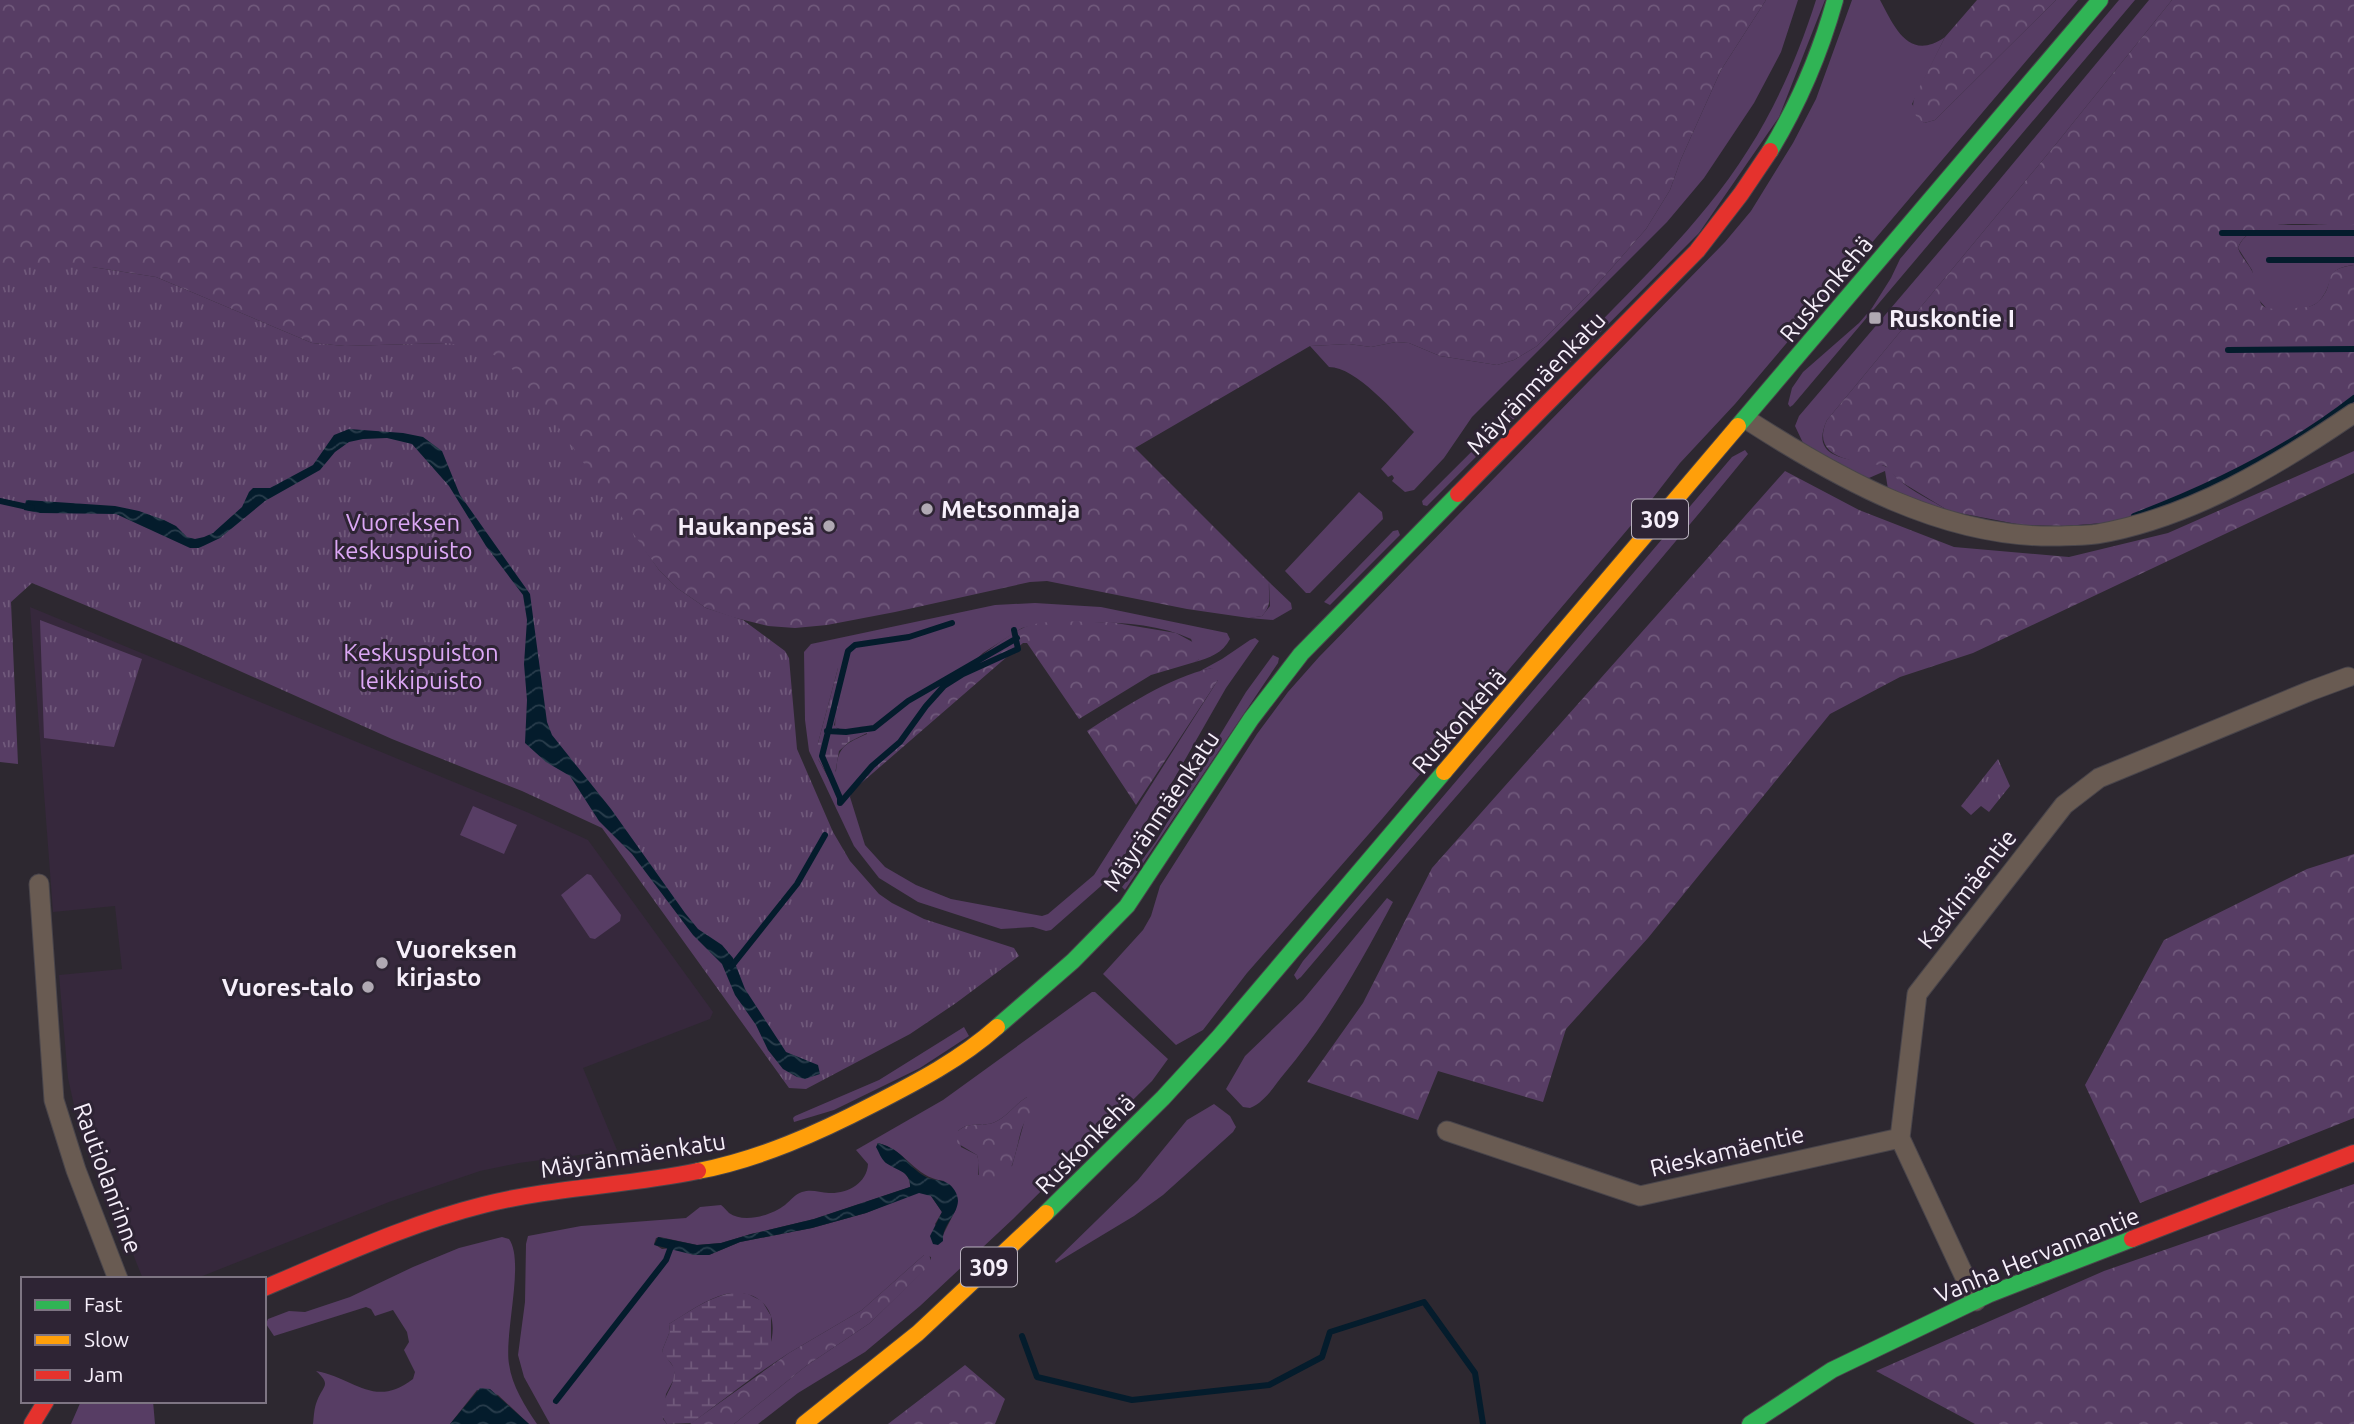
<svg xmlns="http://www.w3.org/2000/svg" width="2354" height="1424" viewBox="0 0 2354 1424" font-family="Ubuntu,sans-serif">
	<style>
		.built { fill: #36283c }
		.grass { fill: #573d64; fill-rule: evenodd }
		.forest { fill: url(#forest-crowns) }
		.wetland { fill: url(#wetland-marsh) }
		.park { fill: url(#park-tufts) }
		.water { fill: url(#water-waves) }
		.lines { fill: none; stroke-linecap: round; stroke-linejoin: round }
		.stream { stroke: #041c2c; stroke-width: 6 }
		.street-casing { stroke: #49454b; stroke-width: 21 }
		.fast-casing { stroke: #49454b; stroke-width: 18 }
		.slow-casing { stroke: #49454b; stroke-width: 18 }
		.jam-casing { stroke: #49454b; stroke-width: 18 }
		.street { stroke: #695b52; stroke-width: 19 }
		.fast { stroke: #30b455; stroke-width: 16 }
		.slow { stroke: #ff9f0a; stroke-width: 16 }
		.jam { stroke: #e5322d; stroke-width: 16 }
		.poi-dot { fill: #b0a9b3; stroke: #2e2434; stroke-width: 2.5 }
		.labels { text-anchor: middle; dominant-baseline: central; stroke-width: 6; stroke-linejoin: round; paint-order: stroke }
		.shield { fill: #2e2434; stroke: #bab2bf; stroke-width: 2 }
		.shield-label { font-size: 23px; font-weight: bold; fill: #f6effa }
		.street-label { font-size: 24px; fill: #f6effa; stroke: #2e2434 }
		.poi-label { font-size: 24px; font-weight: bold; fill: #f6effa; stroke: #2e2434; text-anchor: start }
		.park-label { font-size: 24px; fill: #dca7f5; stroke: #2e2434 }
	</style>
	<defs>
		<pattern id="forest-crowns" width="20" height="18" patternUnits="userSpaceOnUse" patternTransform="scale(1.75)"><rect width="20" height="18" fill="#573d64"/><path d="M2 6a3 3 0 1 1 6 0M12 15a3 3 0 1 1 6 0" fill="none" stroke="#70597b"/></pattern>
		<pattern id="wetland-marsh" width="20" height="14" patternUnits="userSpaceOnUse" patternTransform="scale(1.75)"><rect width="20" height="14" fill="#573d64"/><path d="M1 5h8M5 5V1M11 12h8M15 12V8" fill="none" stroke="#70597b"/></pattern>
		<pattern id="park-tufts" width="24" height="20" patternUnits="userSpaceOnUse" patternTransform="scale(1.75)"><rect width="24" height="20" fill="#573d64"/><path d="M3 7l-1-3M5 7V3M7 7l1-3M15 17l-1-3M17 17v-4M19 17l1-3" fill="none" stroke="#70597b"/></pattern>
		<pattern id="water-waves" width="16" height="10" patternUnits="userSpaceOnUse" patternTransform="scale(1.75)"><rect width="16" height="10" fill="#041c2c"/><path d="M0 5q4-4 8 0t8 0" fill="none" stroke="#293d4c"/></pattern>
	</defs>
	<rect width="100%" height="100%" fill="#2d2830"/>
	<path class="built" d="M30,607L529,813L588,840L713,1012L710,1019L583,1068L617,1150L519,1163L480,1171L389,1202L195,1279H143L75,1110L68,1078L59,975L122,969L115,906L53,912Z"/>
	<path class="grass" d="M1766,0H1798L1781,52L1754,103L1704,178L1667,222L1472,417L1444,458L1414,490L1405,492L1392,481L1394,478L1392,475L1388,477L1381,469L1414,432C1395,413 1356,367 1329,367L1310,346L1349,344L1371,347L1396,342L1409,343L1440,356L1497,365L1514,360L1537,346L1588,295L1646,229L1670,190L1681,159L1721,70Z
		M1816,0H1825L1779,117L1699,233L1427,506L1423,505L1422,501C1486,437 1551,373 1614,308C1662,259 1711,209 1748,150C1778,103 1799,53 1816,0Z
		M1852,0H1880C1895,28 1909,62 1945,37L1912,104L1924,123L1935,120L2056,0H2078L1735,404L1680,463L1639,516L1382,819L1247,973L1203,1030L1176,1045L1103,974L1143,930L1151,916L1160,886L1257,734L1288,692L1319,657L1725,242L1751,211L1793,143L1816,99Z
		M2119,0H2135L1793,405L1790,407L1788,404L1792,388L1803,372L1859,323L1872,308L1891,278L1900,259Z
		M2149,0H2172L2056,144L1827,420C1805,467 1868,457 1887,467C1892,470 1894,476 1898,479C1912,492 1933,501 1949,511L1920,503L1888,489L1885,471L1869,478L1863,477L1803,443L1795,426L1799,416L1966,220Z
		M2269,225H2354V265C2323,269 2336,280 2321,299C2312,312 2281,311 2267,309L2258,299L2252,270L2238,248C2243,234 2256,229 2269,225Z
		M1745,450L1748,454C1603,632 1449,802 1301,977L1297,980L1294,975L1303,961L1732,457Z
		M1359,492L1382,512L1383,519L1310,593H1306L1285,571Z
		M1398,530L1400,535L1330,605L1324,602L1393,531Z
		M1269,582L1291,603L1292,609L1273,620L1249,618L1262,616L1270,606Z
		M1035,603L1101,607L1227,633L1230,639C1223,653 1209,658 1195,662L1199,659L1191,639C1144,618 1088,622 1038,624L1022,628L983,653L911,719L854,783L850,797L865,845L885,867L916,885L951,899L1042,916L1048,914L1094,875L1218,680L1212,668L1200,671L1222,659L1250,640L1255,638L1259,641L1226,688L1174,779L1118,865L1101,886L1051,930L1046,931L1033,927L1001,929L918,902L879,878L854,846L809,751L805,720L804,652L811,644L995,605ZM838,668L835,727L842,730L865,726L867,734C845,744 838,746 836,771L828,777L818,759V743Z
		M1273,655L1279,658L1278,663L1125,890L1122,887L1156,841L1246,692Z
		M473,806L517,825L504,854L460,835Z
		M587,874L591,875L621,915L620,921L595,939L590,938L561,895Z
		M1387,898L1393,902C1361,962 1328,1022 1284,1074C1274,1086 1265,1102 1250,1108L1243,1107L1226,1089L1245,1056L1303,1000Z
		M1092,992H1095L1168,1059L1152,1081L1013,1219L920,1306L865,1352L798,1393L758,1424H734L806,1366L870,1323L931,1263V1257L924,1255L862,1310L789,1353L756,1375C772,1352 785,1312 753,1296C745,1293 735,1292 726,1294C706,1299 687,1313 669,1324L670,1331L662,1351L675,1369L674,1379L666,1394L663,1419L667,1424H550L524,1377L518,1355L525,1302L526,1244L528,1236L581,1226L686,1218L700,1207L721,1205C724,1207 726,1210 729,1213C744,1224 772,1215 785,1205C791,1200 795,1194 802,1192C811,1189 819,1192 829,1193C846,1194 867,1184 868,1164L856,1150L943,1100ZM1027,1097H1031L1012,1166L978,1175L979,1162L977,1155L961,1147L958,1131C970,1120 982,1128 995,1122C1008,1116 1015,1104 1027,1097ZM878,1143C908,1151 913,1177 944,1181L956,1209L943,1235L935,1224L942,1212L929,1193H915L866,1213L812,1228L740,1242L709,1255H694L673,1248L662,1249L654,1244L656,1238L660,1237L697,1245L721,1243L751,1234L814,1219L910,1187C911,1172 896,1168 885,1162L877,1144Z
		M964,1027L969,1036L920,1068L834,1110L794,1122L793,1118L795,1116L879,1080Z
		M1214,1104L1230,1116L1236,1127L1233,1132L1163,1195L1134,1216L1056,1263L1055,1261L1138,1180L1187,1120Z
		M502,1237L509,1239C525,1261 504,1333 509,1364C512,1386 525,1406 537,1424H529L498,1395L477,1390L450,1424H313C314,1416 314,1408 317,1401C323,1385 332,1385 316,1371C355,1378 374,1409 413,1379L415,1372L404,1350L409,1342L407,1332L393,1310L375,1316L371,1309L366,1307L274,1336L266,1324L268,1319L289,1311L305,1312L350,1297L413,1267L459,1248Z
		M81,1401H153L155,1424H71Z"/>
	<path class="forest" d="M0,0H1766L1721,70L1681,159L1670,190L1646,229L1588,295L1537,346L1514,360L1497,365L1440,356L1409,343L1396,342L1371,347L1349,344L1310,346L1135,448L1269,582C1268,597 1273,604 1262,616L1249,618L1187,609L1047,581L1030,582L895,612L827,625L795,628L768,626L732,617L706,608L677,588L659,570L630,531L447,343L345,346L312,343L156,277L92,267H0Z
		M1977,0H2056L1935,120L1924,123C1913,116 1911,108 1915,96L1945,37Z
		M2172,0H2354V225C2324,228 2250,212 2238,248C2241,257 2248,263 2252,271C2267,303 2246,312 2295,308C2305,307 2313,308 2320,300C2337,282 2319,270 2354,265V404L2248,467L2149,512L2114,522L2065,526L2022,525L1949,511L1898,480L1886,466C1861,462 1808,461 1827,420L2056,144Z
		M2354,451V473L1973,653L1900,677L1830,714L1648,938L1566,1029L1543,1102L1438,1071L1418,1120L1307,1082L1363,1003L1432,868L1785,471L1859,510L1954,547L2069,557L2168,533Z
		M1110,622L1176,633L1200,646L1202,657L1195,662L1151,675L1079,719L1027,643H1023L851,792C863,755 987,643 1025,627C1047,618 1086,623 1110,622Z
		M1212,668L1219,672L1218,680L1136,805L1087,731C1125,707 1167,678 1212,668Z
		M2354,854V1118L2140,1203L2085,1085L2164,940L2307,869Z
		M1027,1097H1031L1035,1102C1032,1112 1025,1119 1022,1128C1015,1148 1013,1194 982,1189C976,1178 981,1167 977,1155L957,1143L958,1131C970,1120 982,1128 995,1122C1008,1116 1015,1104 1027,1097Z
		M2354,1184V1424H1975L1876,1371L2104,1271Z
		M924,1255H929L932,1263L870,1323L806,1366L734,1424H690L789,1353L862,1310Z
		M965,1365L1005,1399L995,1424H888Z"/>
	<path class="wetland" d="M842,666L846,670V676L834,725L838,729L865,726L869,732L849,742L839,751L835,774L829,777L818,759V743L838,668Z
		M737,1292L748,1294L762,1301L771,1316V1346L767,1360L756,1375L692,1423L667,1424C651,1405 677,1389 674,1370C673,1362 665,1359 662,1351L670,1331L669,1324C690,1311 712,1295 737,1292Z"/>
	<path class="park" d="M0,267H92L156,277L312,343L345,346L447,343L485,350L503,360L521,378L559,428L659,570L677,588L706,608L743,620L785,651L789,658L797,749L833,832L850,861L879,894L892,903L924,919L1014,948L1019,956L956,1003L910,1034L806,1089L789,1088L602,828L522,791L392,739L186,647L32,583L11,602L18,764L0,762Z
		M40,620L142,659L114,747L44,738Z
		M1998,759L2010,786L1989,812L1981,806L1971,815L1961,806Z"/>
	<path class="water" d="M349,429L403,433L423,437L442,451L460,495L530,594L547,722L552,735L611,809L685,913L698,929L722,945L733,958L745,989L786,1052L818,1065L820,1074L805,1079L797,1077L783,1069L768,1050L756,1025L735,995L722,964L693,935L632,854L599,821L570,776L546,762L525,743L527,700L524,664L527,620L523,595L486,546L449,486L412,444L387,438L363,439L349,442L335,452L320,470L265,501L220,538L199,548H190L116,514L40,513L24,510L26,500L115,506L139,511L164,520L176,526L187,537L195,539L204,537L213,533L242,507L249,492L253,488H270L313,465L334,435Z
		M878,1143C905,1150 907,1167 926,1177C933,1181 941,1179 947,1183C953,1186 958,1194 958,1201C957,1216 942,1225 943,1241L938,1245L933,1244L930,1236L942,1212L931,1196L919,1193L866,1213L812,1228L740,1242L709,1255H694L654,1245L658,1237L697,1245L721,1243L751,1234L814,1219L910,1187C911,1171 897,1171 886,1163C881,1159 879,1152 876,1147Z
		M480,1388L490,1389L529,1424H450Z"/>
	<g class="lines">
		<path class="stream" d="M2222,233H2354
			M2269,260H2354
			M2228,350L2354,349
			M0,501L32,508
			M2134,516C2211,487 2289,449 2354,398
			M827,731L846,732L874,728L908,701L1017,638
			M841,802L872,766L900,742L926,706L944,686L963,674L1018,649L1014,630
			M840,803V798L822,756L848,651L855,645L909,637L952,623
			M731,967L797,884L825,835
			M1022,1336L1037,1377L1132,1400L1269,1385L1322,1357L1330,1332L1424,1302L1475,1373L1483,1424
			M556,1401L666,1260L672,1244"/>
		<g class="street-casing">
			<path id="street" d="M1746,419C1839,479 1945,539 2059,536C2072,535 2085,536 2097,534C2190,518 2277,466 2354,413
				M39,884L54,1100L76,1170L118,1279
				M1447,1131L1640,1196L1900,1138
				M1976,1301L1900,1138L1917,994L2064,805L2099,778L2310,691L2348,677"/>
		</g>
		<g class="fast-casing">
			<path id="fast" d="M1770,151C1799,103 1820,54 1835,0
				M1738,426L2100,0
				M997,1027L1073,961L1127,906L1251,719L1301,654L1458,494
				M1046,1213L1163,1098L1219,1037L1444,772
				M1750,1424L1832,1370L1990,1294L2132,1239"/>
		</g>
		<g class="slow-casing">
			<path id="slow" d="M1444,772L1738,426
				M698,1171C760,1159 818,1133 874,1104C917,1082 961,1059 997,1027
				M804,1424L918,1333L1046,1213"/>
		</g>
		<g class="jam-casing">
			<path id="jam" d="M1458,494L1697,251L1741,194L1770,151
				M2132,1239L2354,1153
				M264,1288C336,1258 407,1224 483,1205C553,1187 627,1186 698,1171
				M32,1424L46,1401"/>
		</g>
		<use href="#street" class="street"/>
		<use href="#fast" class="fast"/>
		<use href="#slow" class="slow"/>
		<use href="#jam" class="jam"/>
	</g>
	<g class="poi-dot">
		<rect x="1868" y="311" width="14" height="14" rx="3.5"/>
		<circle cx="927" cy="509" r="7"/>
		<circle cx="829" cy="526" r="7"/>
		<circle cx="382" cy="963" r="7"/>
		<circle cx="368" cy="987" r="7"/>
	</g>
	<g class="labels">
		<g class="shield">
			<rect x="1632" y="499.5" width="56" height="39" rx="5"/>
			<rect x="961" y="1247.5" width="56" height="39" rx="5"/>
		</g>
		<g class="shield-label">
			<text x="1660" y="519">309</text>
			<text x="989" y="1267">309</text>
		</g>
		<g class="street-label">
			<text transform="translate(1826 289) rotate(-50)">Ruskonkehä</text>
			<text transform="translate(1536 383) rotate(-46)">Mäyränmäenkatu</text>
			<text transform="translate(1459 721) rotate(-49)">Ruskonkehä</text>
			<text transform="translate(1161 811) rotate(-56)">Mäyränmäenkatu</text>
			<text transform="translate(1967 889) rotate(-52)">Kaskimäentie</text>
			<text transform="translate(1085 1144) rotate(-45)">Ruskonkehä</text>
			<text transform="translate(1727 1151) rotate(-13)">Rieskamäentie</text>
			<text transform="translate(633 1155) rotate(-9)">Mäyränmäenkatu</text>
			<text transform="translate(108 1178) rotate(70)">Rautiolanrinne</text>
			<text transform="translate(2037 1255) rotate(-22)">Vanha Hervannantie</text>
		</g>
		<g class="poi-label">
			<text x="1889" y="318">Ruskontie I</text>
			<text x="941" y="509">Metsonmaja</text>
			<text x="815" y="526" text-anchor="end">Haukanpesä</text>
			<text x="396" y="949">Vuoreksen<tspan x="396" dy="28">kirjasto</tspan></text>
			<text x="354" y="987" text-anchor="end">Vuores-talo</text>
		</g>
		<g class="park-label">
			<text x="403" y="522">Vuoreksen<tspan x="403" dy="28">keskuspuisto</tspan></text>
			<text x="421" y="652">Keskuspuiston<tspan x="421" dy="28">leikkipuisto</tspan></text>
		</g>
	</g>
	<rect x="21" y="1277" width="245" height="126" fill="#2e2434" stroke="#7e7583" stroke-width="2"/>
	<rect x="35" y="1300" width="35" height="10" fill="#30b455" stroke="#7e7583" stroke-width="2"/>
	<text x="84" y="1312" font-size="21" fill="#f6effa">Fast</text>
	<rect x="35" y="1335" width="35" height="10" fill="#ff9f0a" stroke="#7e7583" stroke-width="2"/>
	<text x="84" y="1347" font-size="21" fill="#f6effa">Slow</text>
	<rect x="35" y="1370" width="35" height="10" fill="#e5322d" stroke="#7e7583" stroke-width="2"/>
	<text x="84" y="1382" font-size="21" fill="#f6effa">Jam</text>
</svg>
